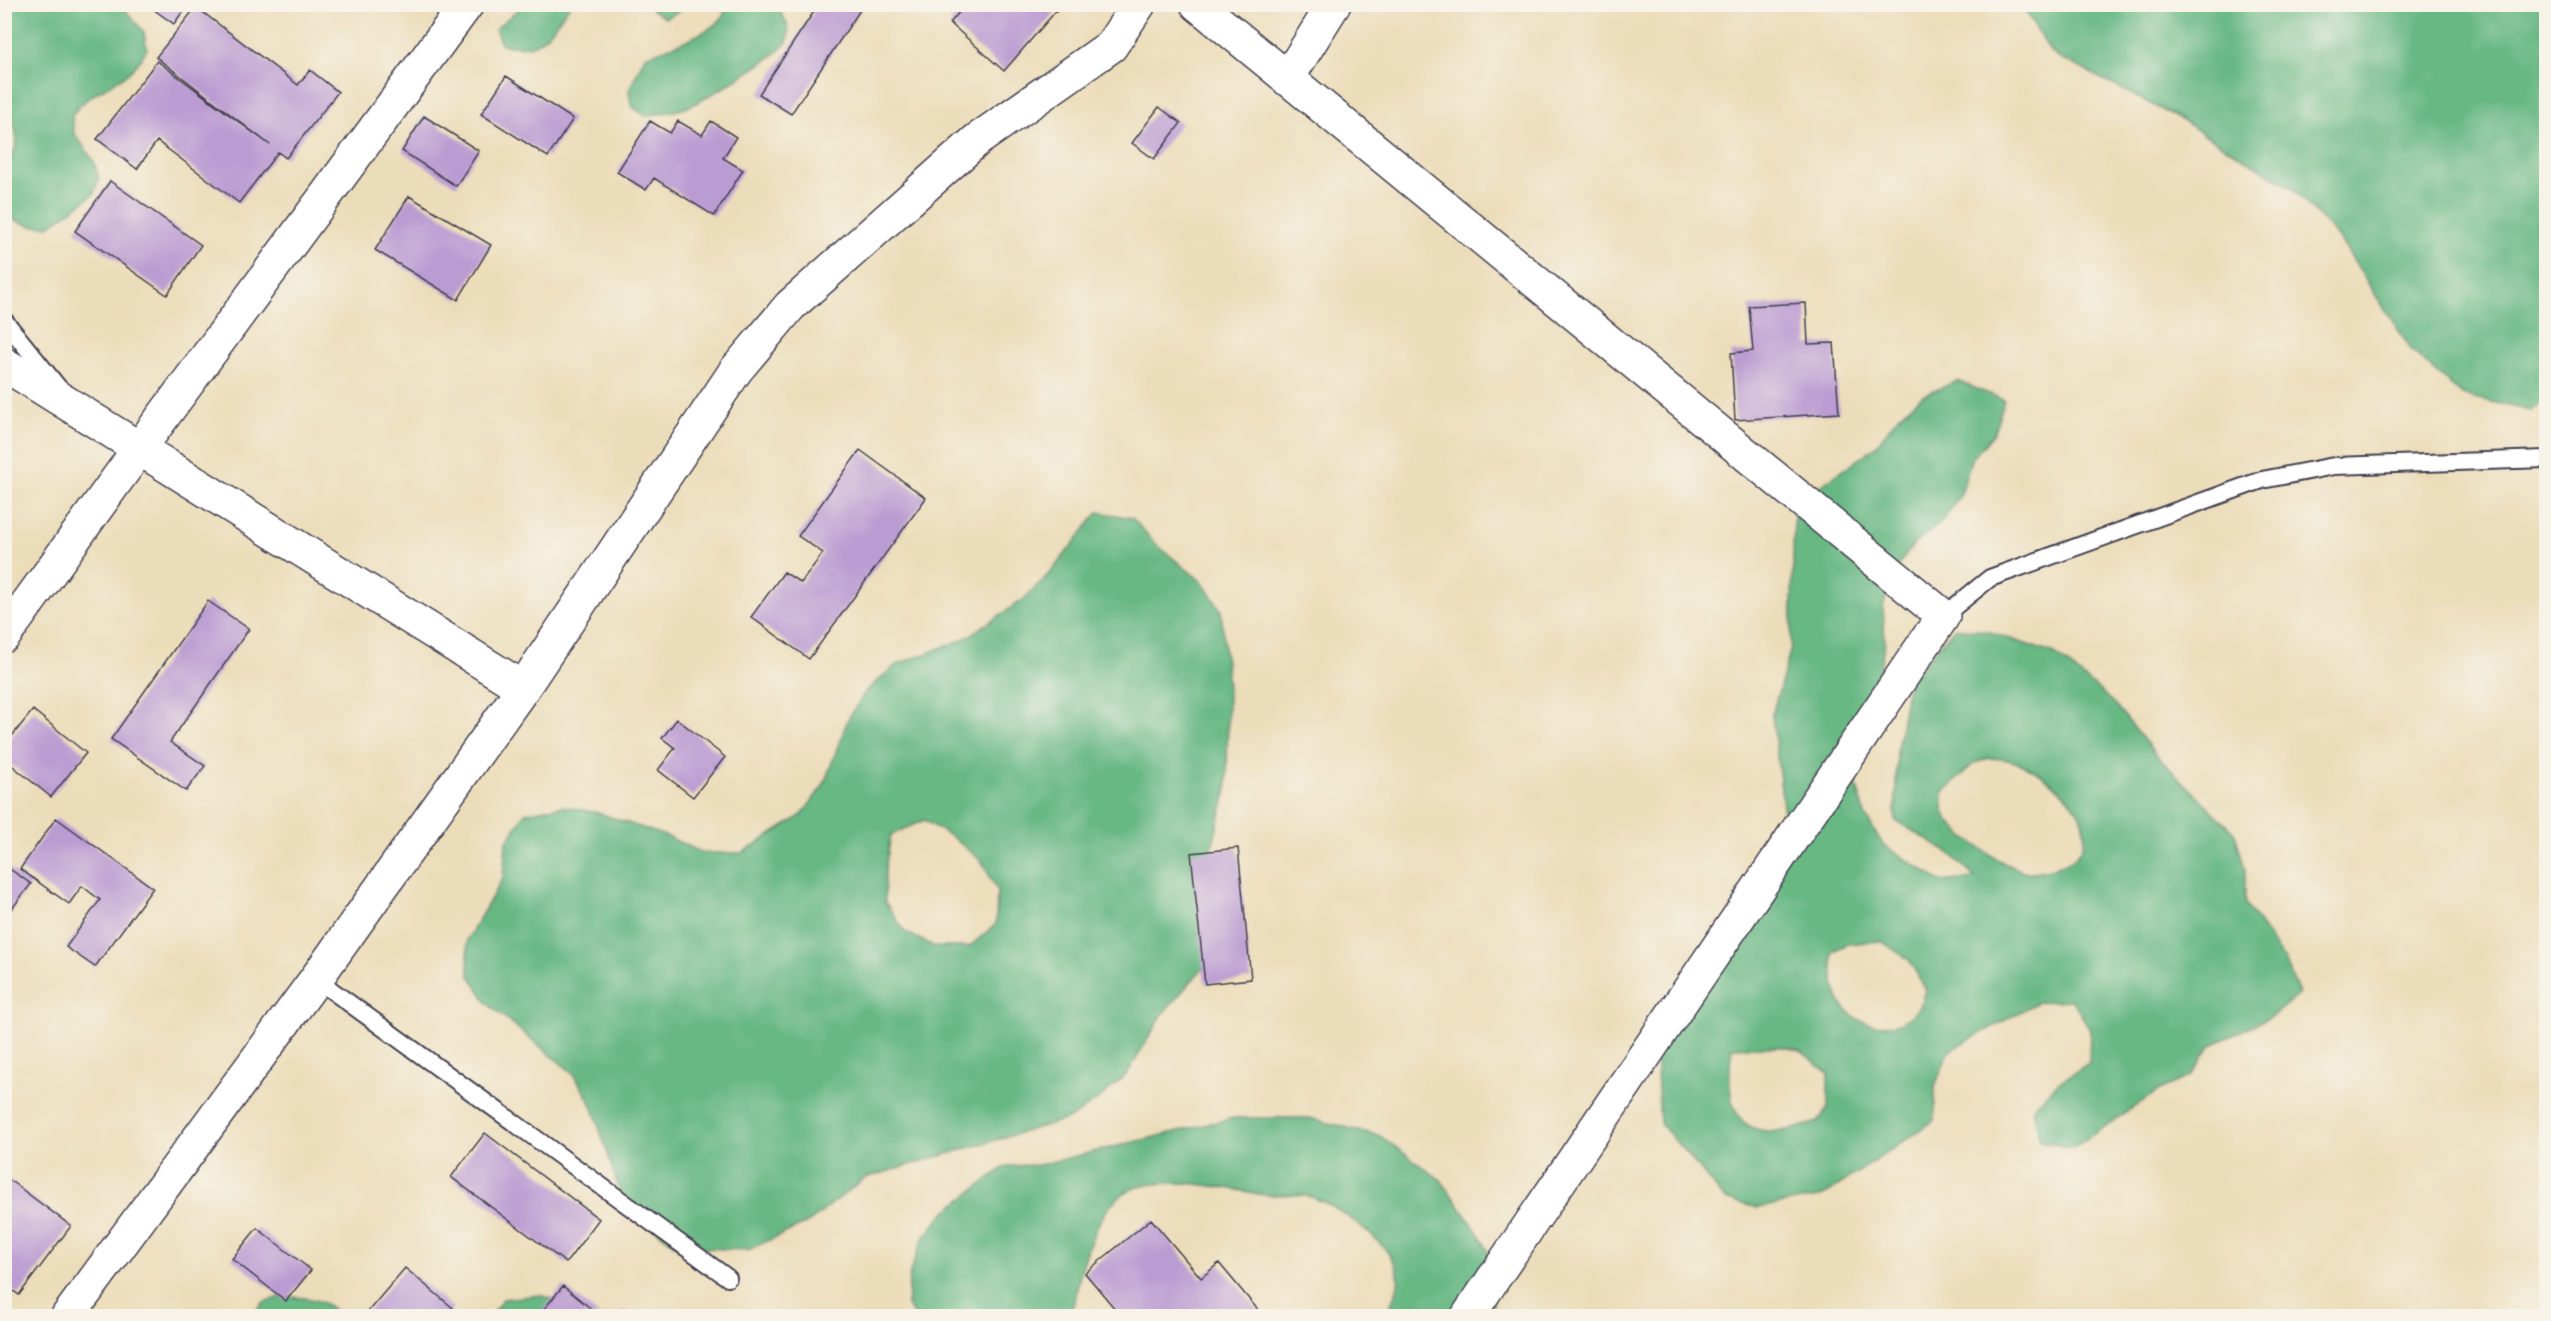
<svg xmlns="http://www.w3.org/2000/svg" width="2551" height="1321" viewBox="0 0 2551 1321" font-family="'IM FELL Great Primer',serif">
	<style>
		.forest { fill: #68b884; stroke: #456d60; stroke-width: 1.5; fill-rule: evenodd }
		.building { fill: #bb9cd2 }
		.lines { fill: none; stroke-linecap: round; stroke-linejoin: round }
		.lane-casing { stroke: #403e4e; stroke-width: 20 }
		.street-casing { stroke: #403e4e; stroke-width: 36 }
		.lane { stroke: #fff; stroke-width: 16 }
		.street { stroke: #fff; stroke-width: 33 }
	</style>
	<rect width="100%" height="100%" fill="#f7f3e8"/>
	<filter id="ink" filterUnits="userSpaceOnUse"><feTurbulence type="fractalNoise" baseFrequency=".0167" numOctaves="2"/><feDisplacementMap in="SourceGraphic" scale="12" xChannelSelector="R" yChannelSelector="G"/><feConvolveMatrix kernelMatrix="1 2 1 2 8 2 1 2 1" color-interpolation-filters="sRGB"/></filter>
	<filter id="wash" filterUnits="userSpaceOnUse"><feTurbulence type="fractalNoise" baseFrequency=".008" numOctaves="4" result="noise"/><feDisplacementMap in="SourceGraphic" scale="24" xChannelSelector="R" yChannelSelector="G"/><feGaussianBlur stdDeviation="1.35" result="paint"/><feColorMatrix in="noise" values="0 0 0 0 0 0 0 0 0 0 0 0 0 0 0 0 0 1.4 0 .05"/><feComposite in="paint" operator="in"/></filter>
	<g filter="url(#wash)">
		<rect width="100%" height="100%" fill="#ecddba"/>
		<path class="forest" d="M525,4L570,5C548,34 542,54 501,44L495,29Z
			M4,5H121L144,32L147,49C141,60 134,70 123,77C103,91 85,95 72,116L74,133L94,161L99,179L93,195L49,226H31L15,220L5,207V174L17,143L15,127L5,113Z
			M653,5V4L693,5L665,18L651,9Z
			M727,5H776C783,16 793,29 787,42C781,54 697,105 682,109C671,112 658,114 646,116L631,106L629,90L645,56C664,50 710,33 722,18C724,15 725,8 727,5Z
			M2022,5H2546V399L2530,411L2462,395L2412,351L2338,237L2291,187L2176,117L2051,53Z
			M1957,381L2004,400L1994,433L1971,460L1961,494L1942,522L1915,543L1893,572L1883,607L1885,642L1878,677L1855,744V779L1865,815L1883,845L1942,882L1975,878L1952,855L1895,820L1897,750L1908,683L1954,628L1987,631L2055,654L2112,701L2157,756L2235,833L2245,869V904L2285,960L2299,994L2272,1016L2210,1046L2191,1076L2161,1089L2073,1148L2040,1141L2033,1108L2058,1083L2089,1063L2090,1029L2072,1000L2038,1002L1949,1051L1935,1086V1120L1823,1196L1757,1208L1725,1199L1660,1123L1656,1054L1784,848V815L1772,715L1791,648L1794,514L1819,487L1875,447L1895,420L1922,396ZM1989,758C2020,758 2043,773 2065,795C2090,820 2096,856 2054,868C2046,870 2035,873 2027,872C2005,867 1951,833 1944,811C1942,806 1943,798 1943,793L1973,764ZM1881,941L1909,960L1926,990C1924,995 1923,1003 1919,1007C1901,1034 1862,1030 1843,1006C1832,990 1832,970 1832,952L1847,944ZM1732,1047H1785L1801,1051L1828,1073V1107L1818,1122C1806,1125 1793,1130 1781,1131C1725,1136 1727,1088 1732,1047Z
			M1098,512L1132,518L1157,545L1201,581L1221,610L1228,688L1227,790L1200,892L1210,960L1164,1012L1127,1074L1100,1098L1071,1118L865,1178L809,1222L748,1250L678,1247L624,1205L592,1105L574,1074L488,1004L469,974L467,940L503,878L506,843L525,813L562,806L599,813L668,837L703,853H742L802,815L824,784L848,719L866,691L896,665L964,639L1024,599L1051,572ZM924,820L952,837L981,860L997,890L996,924L969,947H935L905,932L885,902V869L891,835Z
			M1233,1118H1309L1380,1136L1441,1180L1483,1240L1496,1272L1492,1316H1384C1391,1304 1401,1289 1398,1274C1394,1245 1335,1203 1308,1196C1292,1192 1274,1197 1258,1194C1223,1187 1149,1172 1120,1196C1090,1220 1078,1281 1071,1316H915L907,1306L910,1272L923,1239L945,1212L1006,1166L1039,1165Z
			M540,1295L574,1306L578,1316H492L493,1312L503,1299Z
			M281,1297C300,1297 328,1297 338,1316H251L264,1302Z"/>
		<g id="blocks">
			<path class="building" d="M146,4H188L174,24Z
				M819,4H864L791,114L759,94Z
				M966,4H1062L1004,71L950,23Z
				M196,7L298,85L310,70L338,92L286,158L278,152L239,203L157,141L137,169L97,139L157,61L270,145L156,57Z
				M506,76L573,119L548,157L481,114Z
				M1159,107L1181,123L1154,159L1132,143Z
				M424,116L479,151L456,186L402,151Z
				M650,121L670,133L678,121L702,135L711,121L736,137L723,158L743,170L714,216L654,178L646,190L617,172Z
				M110,181L201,245L167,295L75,231Z
				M409,196L491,245L458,300L375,250Z
				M1806,303L1808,344L1834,343L1839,413L1735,420L1731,353L1753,351L1749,306Z
				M860,450L926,498L809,659L751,617L784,572L801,583L823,553L798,536Z
				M208,601L249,629L170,742L205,766L186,791L111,739Z
				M33,710L86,753L51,797L4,759V746Z
				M677,719L725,757L693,797L658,770L675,748L662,738Z
				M56,818L153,888L95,967L66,947L100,900L82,886L69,904L20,869Z
				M1238,848L1251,979L1205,984L1191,853Z
				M4,865L31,884L4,919Z
				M4,1023L11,1028L4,1036Z
				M485,1133L599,1219L566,1263L451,1177Z
				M4,1176L71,1226L19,1295L4,1284Z
				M1151,1219L1201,1278L1219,1263L1263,1316H1121L1085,1273Z
				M257,1228L311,1270L286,1301L232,1259Z
				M405,1268L453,1308L446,1316H364Z
				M563,1286L600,1316H553L544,1309Z
				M623,1310L632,1316H618Z"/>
		</g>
	</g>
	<g filter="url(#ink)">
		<use href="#blocks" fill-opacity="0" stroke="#403e4e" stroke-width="1.5"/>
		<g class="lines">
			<g class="lane-casing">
				<path id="lane" d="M4,320L58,387
					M1943,616L1990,578L2262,480L2334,466L2546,459
					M316,979L728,1278"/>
			</g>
			<g class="street-casing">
				<path id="street" d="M1197,4L1943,616L1468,1316
					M1287,79L1334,4
					M4,364L523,688
					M4,636L139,449L467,4
					M68,1316L316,979L523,688L736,370L790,306L977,140L1111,46L1139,4"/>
			</g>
			<use href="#lane" class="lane"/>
			<use href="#street" class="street"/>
		</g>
	</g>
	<rect width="2551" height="1321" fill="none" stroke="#f7f3e8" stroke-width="24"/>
</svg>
